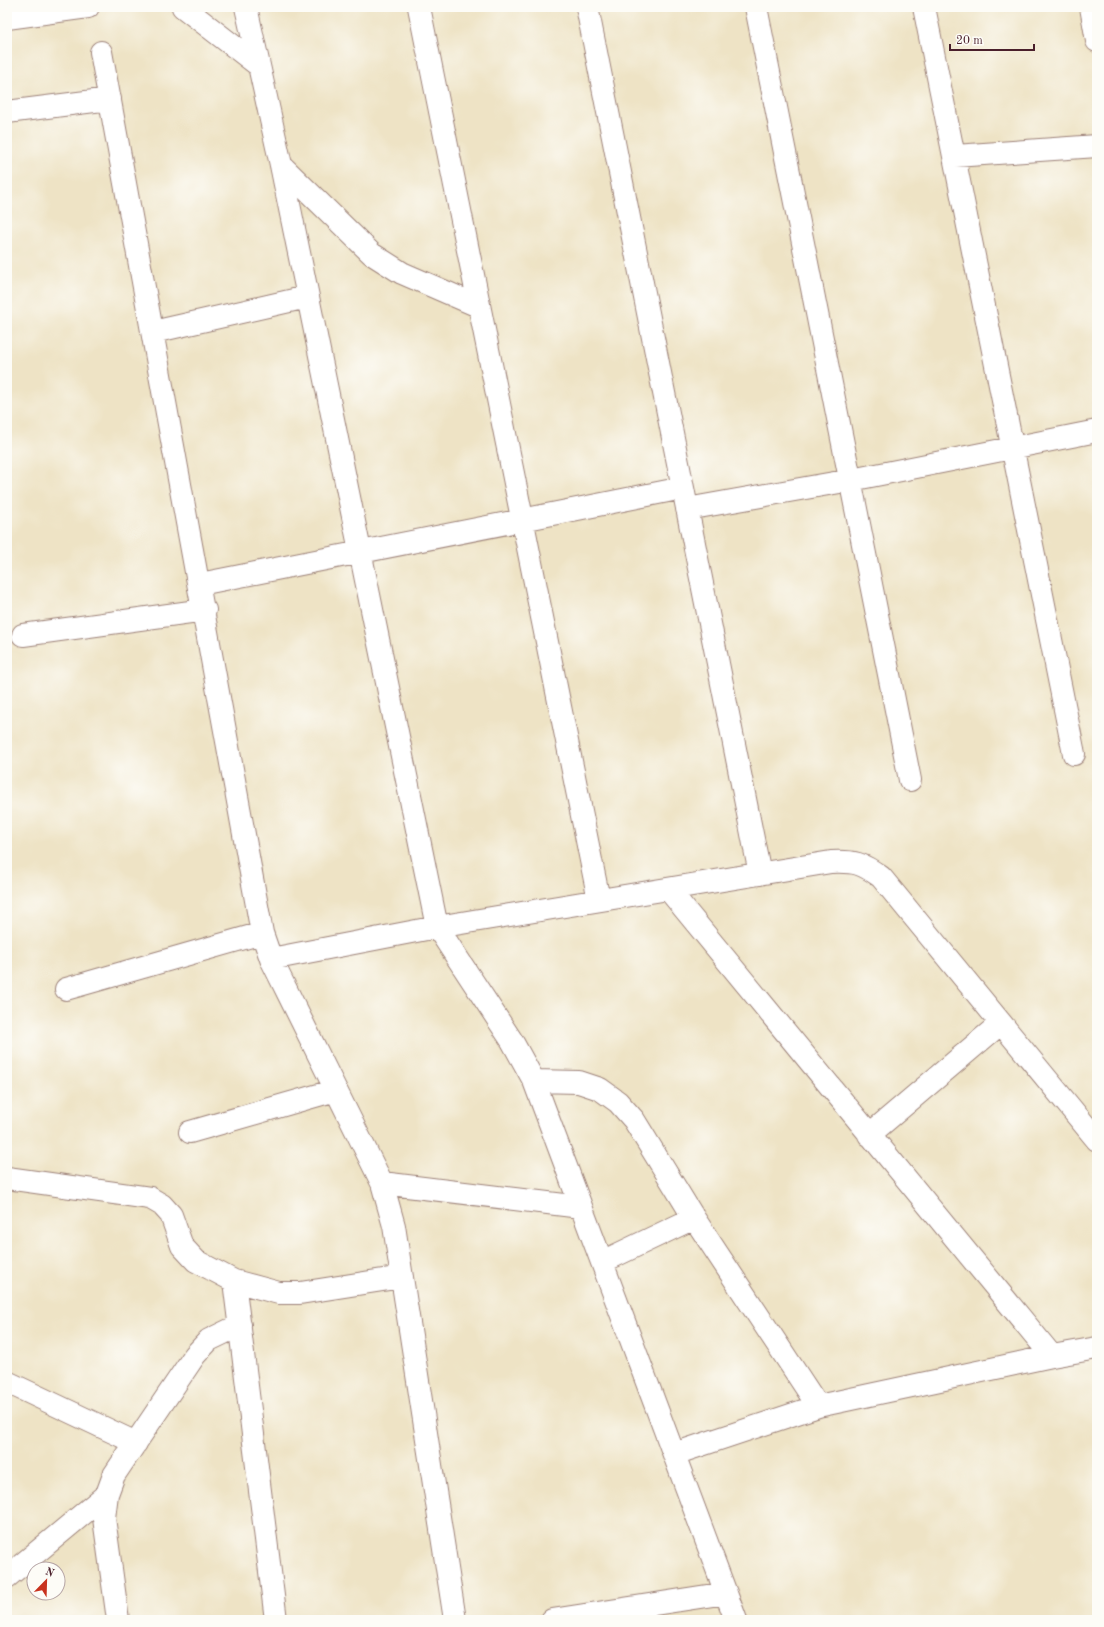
<svg xmlns="http://www.w3.org/2000/svg" width="1104" height="1627" viewBox="0 0 1104 1627" font-family="'Old Standard TT',serif">
	<style>
		.lines { fill: none; stroke-linecap: round; stroke-linejoin: round }
		.minor-casing { stroke: #9c8178; stroke-width: 24 }
		.minor { stroke: #fff; stroke-width: 22 }
	</style>
	<rect width="100%" height="100%" fill="#fdfcf7"/>
	<filter id="ink" filterUnits="userSpaceOnUse"><feTurbulence type="fractalNoise" baseFrequency=".025" numOctaves="2"/><feDisplacementMap in="SourceGraphic" scale="8" xChannelSelector="R" yChannelSelector="G"/><feConvolveMatrix kernelMatrix="1 2 1 2 8 2 1 2 1" color-interpolation-filters="sRGB"/></filter>
	<filter id="wash" filterUnits="userSpaceOnUse"><feTurbulence type="fractalNoise" baseFrequency=".012" numOctaves="4" result="noise"/><feDisplacementMap in="SourceGraphic" scale="16" xChannelSelector="R" yChannelSelector="G"/><feGaussianBlur stdDeviation="0.9" result="paint"/><feColorMatrix in="noise" values="0 0 0 0 0 0 0 0 0 0 0 0 0 0 0 0 0 1.4 0 .05"/><feComposite in="paint" operator="in"/></filter>
	<g filter="url(#wash)">
		<rect width="100%" height="100%" fill="#eee3c5"/>
	</g>
	<g filter="url(#ink)">
		<g class="lines">
			<g class="minor-casing">
				<path id="minor" d="M183,7L258,65
					M246,7L281,165L437,927L512,1041L534,1081L736,1620
					M419,7L599,900
					M587,7L760,874
					M756,7L910,780
					M924,7L1074,754
					M1091,7L1097,41
					M7,18L88,7
					M101,52L262,933L271,959L382,1183L581,1207
					M7,112L110,99
					M955,156L1097,146
					M281,165L372,254L402,273L478,306
					M153,332L307,297
					M687,509L851,480L1097,431
					M200,584L683,488
					M23,635L205,610
					M668,889L1052,1356
					M271,959L437,927L831,862C855,861 862,863 881,877L1097,1140
					M66,989L262,933
					M534,1081L579,1082L600,1089L618,1102L634,1120L694,1218
					M190,1132L336,1090
					M869,1135L1001,1023
					M7,1178L150,1198L162,1205L171,1215L182,1246L196,1261L234,1281L279,1293H300L402,1277
					M382,1183L394,1226L455,1620
					M602,1262L694,1218L818,1406L1052,1356L1097,1348
					M234,1281L276,1620
					M7,1382L136,1443
					M674,1454L818,1406
					M7,1577L107,1494
					M118,1620L104,1518L107,1494L114,1475L195,1355L209,1340L240,1325
					M552,1620L726,1593"/>
			</g>
			<use href="#minor" class="minor"/>
		</g>
	</g>
	<rect width="1104" height="1627" fill="none" stroke="#fdfcf7" stroke-width="24"/>
	<g transform="translate(46 1581) rotate(23)"><circle r="19" fill="#fdfcf7" stroke="#b5a4a5"/>
	<path d="M0-3L7 15L0 10L-7 15Z" fill="#c8321e"/>
	<text y="-6" font-size="11" font-weight="bold" text-anchor="middle" fill="#4a1f2b">N</text>
	</g>
	<path d="M950 44v6h84v-6" fill="none" stroke="#4a1f2b" stroke-width="2"/>
	<text x="956" y="44" font-size="12" fill="#4a1f2b" stroke="#fdfcf7" stroke-width="3" paint-order="stroke">20 m</text>
</svg>
